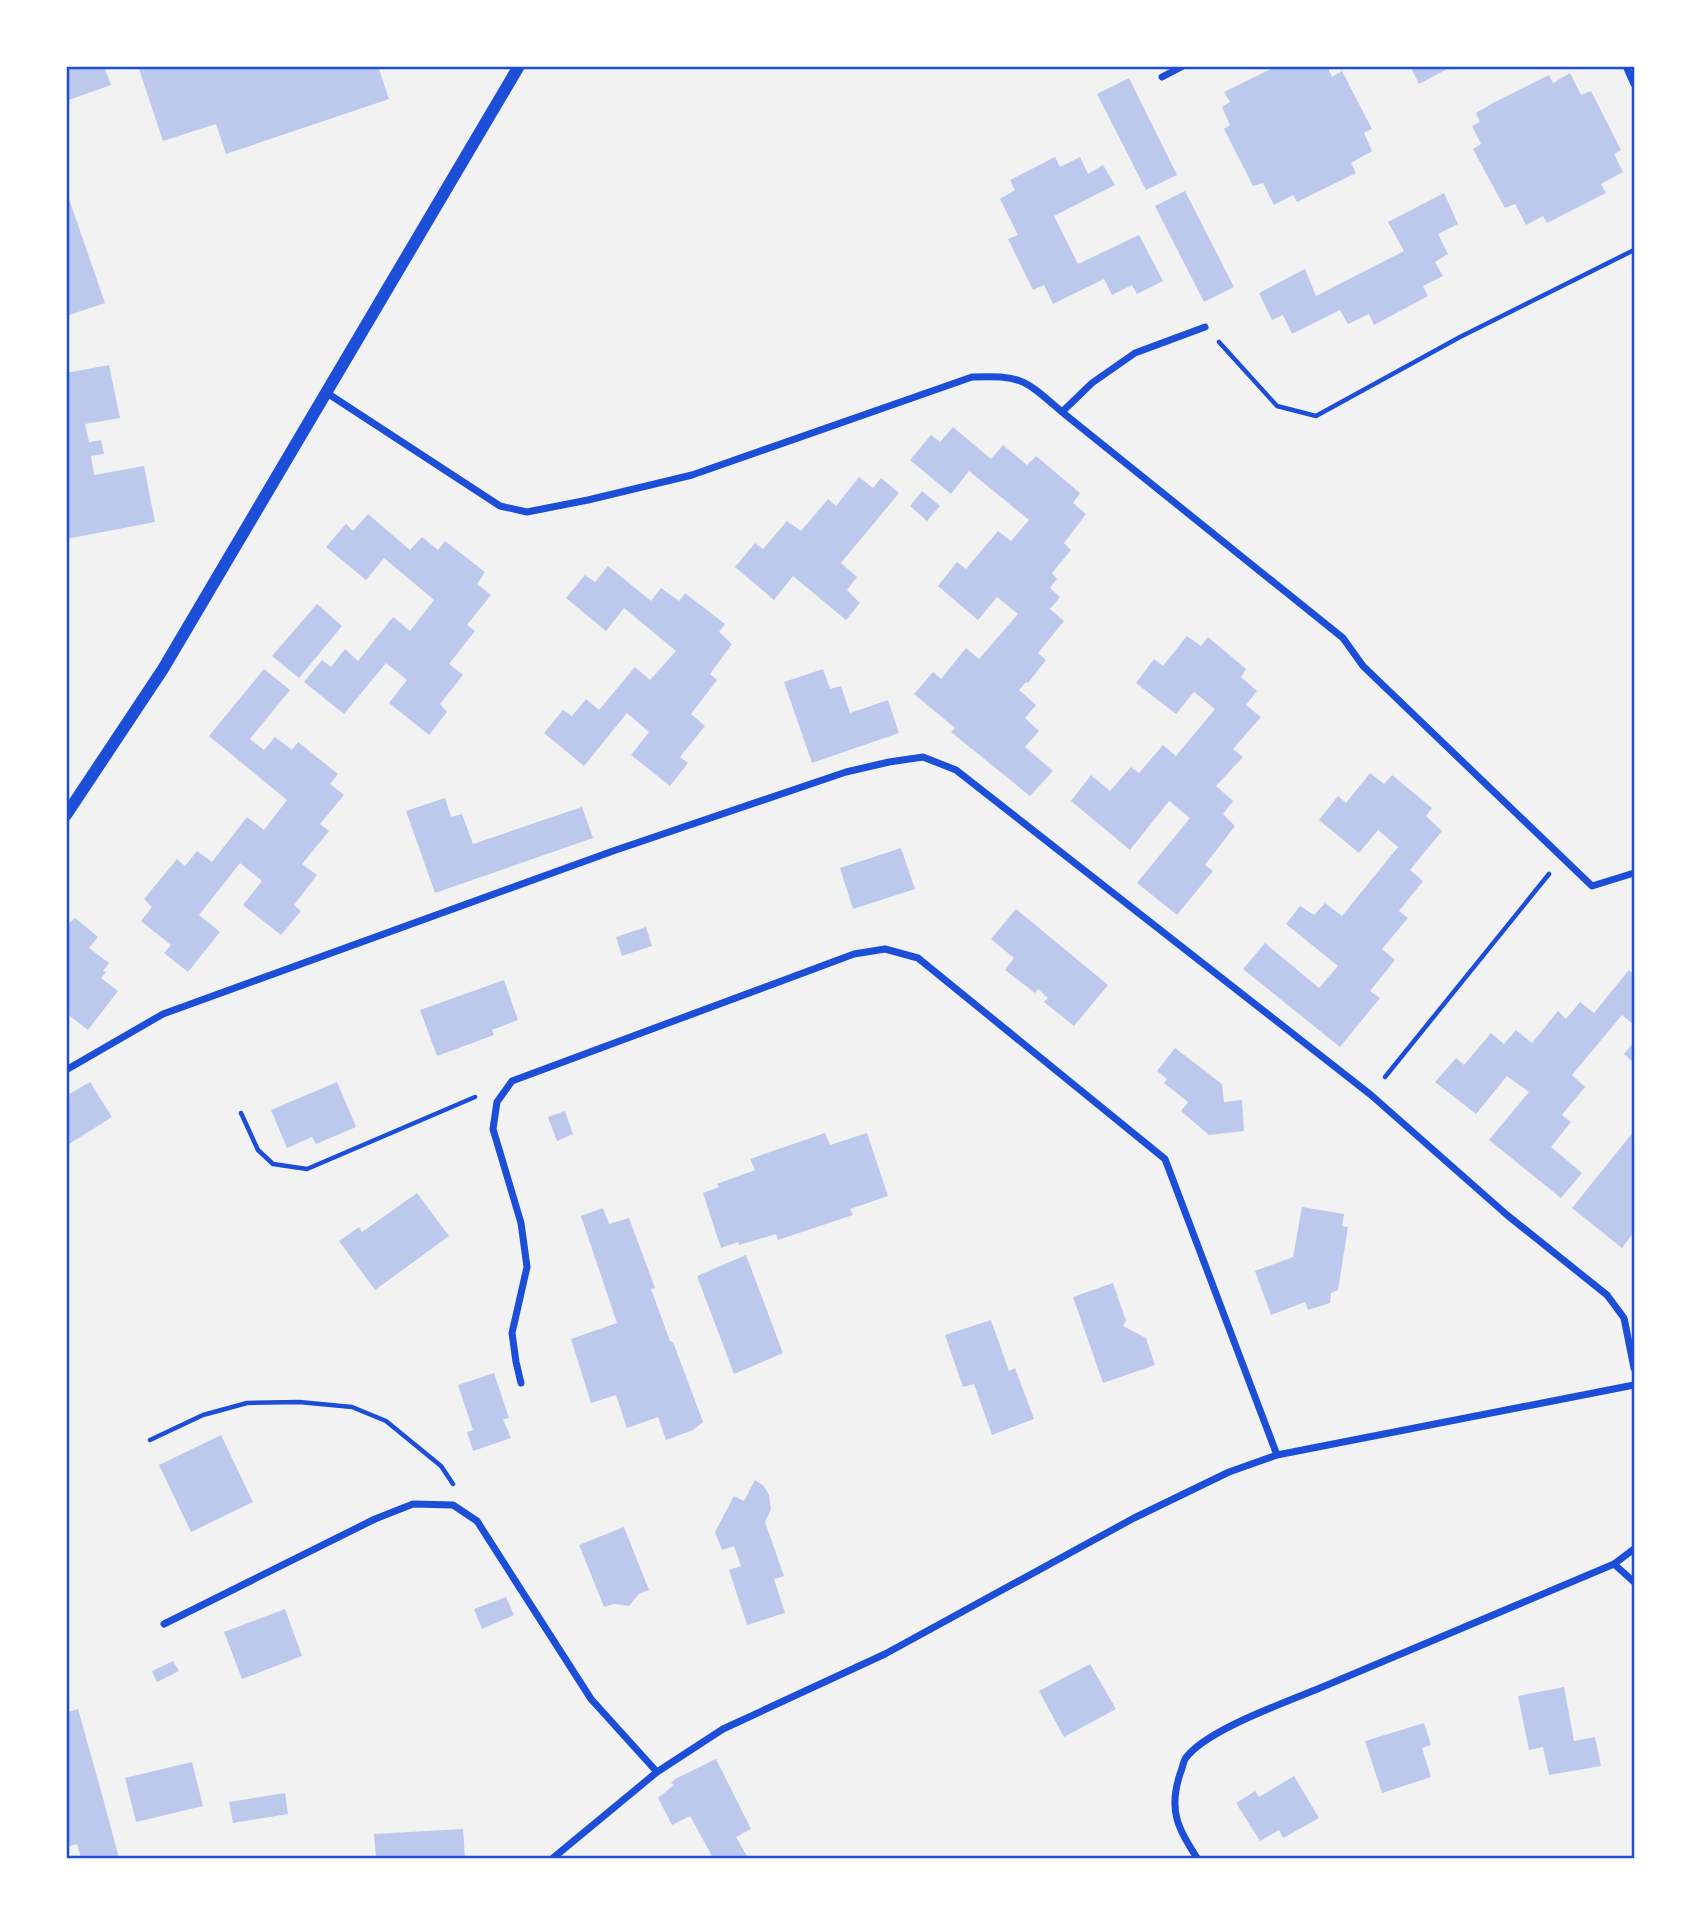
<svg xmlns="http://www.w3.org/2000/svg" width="1701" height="1925" viewBox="0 0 1701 1925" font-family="'Open Sans',sans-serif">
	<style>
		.building { fill: #bdc9ec }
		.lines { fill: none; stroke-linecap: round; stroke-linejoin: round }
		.path { stroke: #1d4ed8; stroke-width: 4.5 }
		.minor { stroke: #1d4ed8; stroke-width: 7 }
		.tertiary { stroke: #1d4ed8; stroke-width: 12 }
		.neatline { fill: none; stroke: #1d4ed8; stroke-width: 2.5 }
	</style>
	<rect width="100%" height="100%" fill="#f2f2f2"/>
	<path class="building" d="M66,66H104L111,85L66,101Z
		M138,66H378L389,99L226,154L216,124L163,141Z
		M1277,66H1327L1332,77L1342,71L1372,129L1364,133L1372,151L1351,163L1356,173L1297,202L1293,195L1274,205L1263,183L1253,186L1224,129L1230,125L1222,107L1230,102L1224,92Z
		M1410,66H1453L1419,84Z
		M1570,73L1581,95L1591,91L1621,150L1614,154L1623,172L1601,184L1606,193L1547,223L1543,216L1526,225L1515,204L1505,208L1495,190L1473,149L1481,144L1472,126L1480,122L1476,113L1493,103L1549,75L1553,83Z
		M1129,78L1177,175L1146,190L1097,94Z
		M1055,157L1060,167L1080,157L1088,174L1103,165L1115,185L1054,216L1078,264L1139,235L1163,281L1137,294L1132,285L1112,295L1104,279L1053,304L1044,285L1033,290L1008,239L1018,235L1000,199L1015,190L1010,180Z
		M1185,191L1234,287L1204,302L1155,206Z
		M1444,193L1458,224L1438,234L1448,254L1435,262L1443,276L1423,286L1428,296L1374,325L1369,314L1348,324L1340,310L1292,334L1283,315L1272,320L1259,293L1305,269L1316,296L1404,251L1388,222Z
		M69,199L105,303L66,316V200Z
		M109,365L120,418L85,424L89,442L101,440L104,454L91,456L94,475L144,466L155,522L66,539V373Z
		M953,427L991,459L1003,445L1027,465L1036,456L1080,493L1073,503L1086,514L1064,543L1071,550L1052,573L1057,579L1050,588L1060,597L1050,609L1064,621L1038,653L1046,660L1028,683L1026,682L1019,690L1036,705L1025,718L1039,731L1025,747L1053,771L1030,796L951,732L955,728L914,694L933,672L941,679L966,648L979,659L1018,614L997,597L978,620L938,586L957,562L966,569L998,531L1011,541L1029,520L969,471L951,494L910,460L931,435L940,442Z
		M859,477L873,488L881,478L899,493L841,563L857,577L847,590L860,603L846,620L793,576L774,600L735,567L755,543L763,549L787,521L801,531L828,499L836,506Z
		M922,491L940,506L927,521L910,506Z
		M368,514L410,550L422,537L438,550L445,541L485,572L477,584L491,595L467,625L475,631L449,664L463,675L440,704L447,712L429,735L389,703L407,680L386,663L344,714L304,682L322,660L331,667L345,649L358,661L393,617L410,631L434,600L384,558L366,580L326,547L346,524L353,531Z
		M608,566L651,601L661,588L679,601L685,593L725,624L719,632L732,644L710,674L717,680L691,714L705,726L680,757L688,763L670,786L631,755L649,732L627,713L584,766L544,733L563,710L572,716L586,699L599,710L635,667L650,680L676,651L624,608L606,631L566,598L585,575L595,582Z
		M317,604L342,626L299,678L272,656Z
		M1187,636L1201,646L1208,637L1246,669L1241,677L1257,691L1246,705L1261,717L1233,749L1243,757L1216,786L1233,801L1223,814L1235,826L1205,865L1213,871L1177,915L1137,883L1190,818L1169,801L1130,850L1071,801L1091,775L1110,791L1131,767L1139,773L1163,745L1176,756L1215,709L1194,692L1176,714L1136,683L1154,659L1163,666Z
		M264,669L290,690L250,739L264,750L275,737L292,750L298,742L338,774L330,784L344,795L320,824L329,831L302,864L317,875L294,905L301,911L281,935L243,905L262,881L240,863L199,915L220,932L188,972L164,953L171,945L141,921L152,907L144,899L177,859L185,866L197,851L212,862L247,817L264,830L287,800L209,736Z
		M823,669L830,689L841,686L850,713L888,700L899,733L812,763L784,682Z
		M1370,773L1384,784L1392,775L1432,808L1426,816L1442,831L1410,870L1423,881L1399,911L1408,918L1382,949L1395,960L1370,991L1380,998L1340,1047L1243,969L1265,943L1319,988L1338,966L1286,924L1300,906L1314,915L1325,903L1342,916L1398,847L1378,830L1359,853L1319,820L1338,796L1346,803Z
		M445,798L451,817L462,814L473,844L582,807L593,838L435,893L406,811Z
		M901,848L915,889L853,909L840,868Z
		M1016,909L1108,985L1074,1026L1044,1002L1048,998L1038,989L1035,993L1005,970L1014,958L991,939Z
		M75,918L98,937L89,948L109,963L103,971L106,972L101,978L118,991L88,1030L66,1013V926Z
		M646,927L652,946L622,956L616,937Z
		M1629,970L1634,975V1025L1622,1015L1572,1075L1585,1087L1562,1115L1571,1122L1551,1147L1582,1173L1561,1198L1489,1140L1529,1092L1507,1076L1476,1114L1435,1082L1456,1058L1464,1065L1491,1033L1504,1044L1516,1030L1532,1043L1558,1011L1566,1019L1580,1002L1594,1013Z
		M504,980L518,1020L492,1030L494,1035L437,1056L420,1010Z
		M1634,1042V1063L1624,1054Z
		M1175,1048L1222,1084L1224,1102L1242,1100L1244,1131L1209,1135L1181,1111L1188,1102L1164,1083L1167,1079L1157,1071Z
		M90,1082L112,1117L66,1146V1096Z
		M337,1082L356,1127L316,1144L312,1137L287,1148L271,1110Z
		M565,1111L573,1134L557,1141L548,1117Z
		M1634,1131V1232L1622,1248L1572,1208Z
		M825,1133L830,1145L867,1133L888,1196L850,1209L853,1215L778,1240L776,1234L739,1245L738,1242L721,1248L703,1193L719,1187L717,1184L755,1170L750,1159Z
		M417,1193L449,1236L375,1290L339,1241L359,1227L362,1232Z
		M1302,1207L1344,1214L1342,1226L1348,1227L1338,1290L1331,1293L1330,1303L1308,1310L1305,1302L1271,1315L1255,1271L1293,1257Z
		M603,1208L609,1224L629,1218L655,1288L651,1289L670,1341L673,1342L703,1422L693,1430L666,1440L658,1417L627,1428L616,1395L591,1403L571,1339L617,1323L581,1216Z
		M746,1255L783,1353L734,1374L697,1276Z
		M1113,1283L1126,1321L1123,1326L1146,1338L1155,1365L1103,1383L1073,1297Z
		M991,1320L1009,1371L1015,1368L1034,1419L992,1435L974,1384L963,1387L945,1335Z
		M494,1373L509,1418L503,1419L511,1438L473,1451L467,1432L473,1430L458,1385Z
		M221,1435L253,1502L191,1532L159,1465Z
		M755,1480L764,1486L769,1495L771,1509L765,1522L784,1576L774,1579L785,1613L747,1625L729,1570L741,1566L734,1546L722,1550L715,1532L734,1496L744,1501Z
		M624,1527L649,1590L639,1594L629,1606L614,1604L604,1607L579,1545Z
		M506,1597L514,1615L482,1629L474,1609Z
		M285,1609L302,1656L242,1679L224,1632Z
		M173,1661L179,1671L157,1682L152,1671Z
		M1090,1664L1116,1709L1064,1737L1039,1691Z
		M1564,1687L1574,1741L1595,1737L1601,1766L1549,1775L1543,1747L1529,1750L1518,1696Z
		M78,1709L104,1802L119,1858H81L77,1844L66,1847V1713Z
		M1424,1723L1431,1745L1422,1748L1431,1777L1382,1793L1365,1741Z
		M716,1759L751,1829L736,1837L748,1858H713L690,1816L672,1825L658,1798L674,1785L671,1783L675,1779Z
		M192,1762L203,1806L136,1822L125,1778Z
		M1294,1776L1319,1818L1283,1838L1279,1830L1260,1841L1236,1803L1255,1791L1259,1797Z
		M285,1793L288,1814L233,1823L229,1802Z
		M463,1829L465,1858H376L374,1834Z"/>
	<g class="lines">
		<path class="path" d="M1219,342L1277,406L1316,416L1460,337L1634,250
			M1385,1077L1549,874
			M241,1113L258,1150L273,1164L307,1169L475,1097
			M150,1440L203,1415L247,1403L299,1402L352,1407L386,1421L441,1466L453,1484"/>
		<path class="minor" d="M1626,66L1634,84
			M1162,77L1183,66
			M1205,327L1135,353L1092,383L1062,412L1343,638L1363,666L1592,886L1634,873
			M327,393L500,506L527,512L588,500L692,475L972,377C1022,375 1025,380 1062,412
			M66,1070L163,1014L613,851L846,772L889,762L923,757L956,770L1371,1095L1507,1215L1607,1295L1624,1318L1634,1368
			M521,1383L516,1362L512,1333L527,1267L521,1223L493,1129L497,1102L512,1081L854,954L885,949L918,958L1165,1159L1277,1455
			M1614,1564L1634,1582
			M164,1624L375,1519L413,1504L453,1505L477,1521L591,1699L657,1772
			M553,1858L657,1772L723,1729L885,1654L1134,1518L1229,1472L1277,1455L1634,1385
			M1197,1858C1178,1828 1168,1811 1180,1774C1182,1770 1183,1763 1185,1759C1205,1730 1287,1702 1320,1688C1418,1646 1516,1605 1614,1564L1634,1549"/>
		<path class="tertiary" d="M66,815L163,669L519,66"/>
	</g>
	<rect width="1701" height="1925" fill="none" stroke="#ffffff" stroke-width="136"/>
	<rect x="68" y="68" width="1565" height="1789" class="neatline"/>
</svg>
